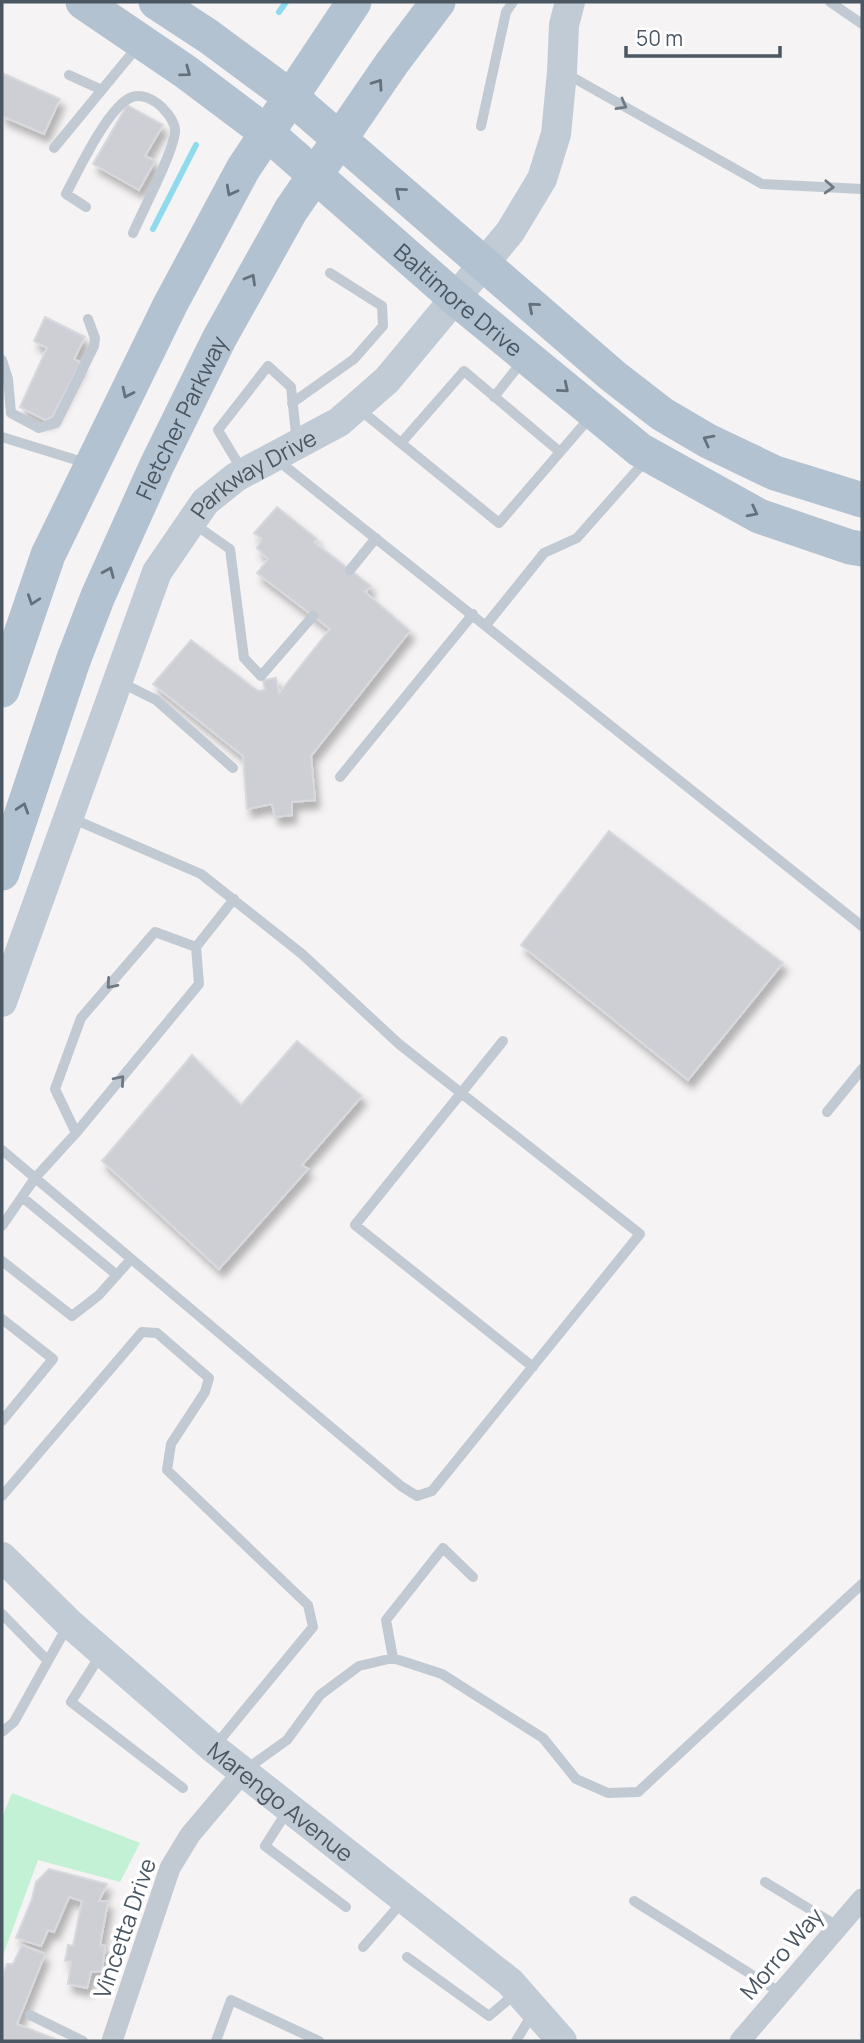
<svg xmlns="http://www.w3.org/2000/svg" width="864" height="2043" viewBox="0 0 864 2043" font-family="Manrope,sans-serif">
	<style>
		.green { fill: #c3f1d5 }
		.lines { fill: none; stroke-linecap: round; stroke-linejoin: round }
		.stream { stroke: #90daee; stroke-width: 6 }
		.building { fill: #cdcfd5; stroke: #d7d9de; stroke-width: 2; filter: url(#shadow) }
		.lane { stroke: #c1cad2; stroke-width: 10 }
		.street { stroke: #c1cad2; stroke-width: 21 }
		.secondary { stroke: #c1cbd6; stroke-width: 30 }
		.primary { stroke: #b3c2d1; stroke-width: 35 }
		.oneway { stroke: #64717d }
		.oneway2 { stroke: #6e7983 }
		.labels { text-anchor: middle; dominant-baseline: central; stroke-width: 7; stroke-linejoin: round; paint-order: stroke }
		.street-label { font-size: 23px; fill: #4a5661; stroke: #fff }
	</style>
	<defs>
		<filter id="shadow"><feDropShadow dx="4.5" dy="8" stdDeviation="3.5" flood-color="#0004"/></filter>
	</defs>
	<rect width="100%" height="100%" fill="#f5f3f3"/>
	<path class="green" d="M12,1793L140,1843L120,1882L38,1860L2,1958V1818Z"/>
	<g class="lines">
		<path class="stream" d="M279,12L286,2
			M153,229L196,145"/>
	</g>
	<path class="building" d="M2,73L60,99L44,134L2,116Z
		M127,105L163,125L145,156L155,161L139,190L93,164Z
		M45,317L85,337L74,359L81,363L52,417L45,420L20,407L47,348L34,341Z
		M277,507L317,539L314,542L371,586L365,592L410,631L311,756L315,800L292,802V815L275,817L272,804L247,809L243,756L153,684L191,640L258,691L265,690L263,680L276,678L279,693L330,629L257,573L268,559L257,548L262,539L254,533Z
		M609,831L783,963L688,1080L521,945Z
		M297,1041L362,1096L302,1165L308,1169L219,1269L102,1161L192,1055L241,1105Z
		M49,1869L107,1884L99,1901H108L100,1945L105,1946L102,1971L91,1972L87,1988L68,1984L71,1962L65,1961L68,1945L73,1946L82,1901L69,1897L54,1932L48,1930L41,1946L16,1938L32,1899L36,1882Z
		M22,1945L45,1954L17,2024L60,2041H2V1977L7,1964H13Z"/>
	<g class="lines">
		<path class="lane" d="M830,2L862,24
			M565,73L762,184L862,189
			M69,75L102,90
			M481,126L506,12L513,2
			M54,148L138,46
			M86,207L66,194C78,171 109,105 132,97C141,94 150,98 157,103C164,108 174,120 175,129C177,146 141,214 133,233
			M2,360L8,379L11,413L39,428L56,423L94,346L95,338L88,319
			M494,397L524,359
			M292,403L354,359L383,326L382,306L330,273
			M359,409L499,523L592,415
			M2,437L86,463
			M401,443L464,371L560,452
			M276,459L862,926
			M242,470L218,430L268,366L291,387L297,443
			M194,524L230,549L244,658L261,676L313,616
			M350,570L376,538
			M486,625L544,553L577,538L646,460
			M120,682L156,700L233,768
			M340,777L473,614
			M503,1041L355,1225L533,1367
			M827,1112L862,1069
			M76,1133L55,1089L81,1018L155,932L196,947
			M2,1150L401,1486L417,1496L432,1491L640,1234L399,1044L302,954L201,874L71,818
			M22,1197L117,1275
			M2,1226L35,1178L76,1133L199,984L196,947L234,899
			M2,1261L72,1316L99,1295L131,1259
			M2,1319L53,1359L2,1421
			M2,1496L142,1332L157,1333L209,1378L205,1392L171,1444L167,1470L308,1605L313,1627L215,1746
			M2,1614L48,1661
			M101,1654L71,1702L183,1788
			M393,1658L386,1620L443,1548L473,1577
			M2,1732L14,1722L68,1625
			M245,1770L287,1740L320,1695L359,1666L393,1658L442,1674L543,1738L576,1779L608,1793L638,1792L862,1584
			M288,1810L265,1846L346,1907
			M765,1882L839,1927
			M634,1901L781,1993
			M363,1947L403,1901
			M407,1957L489,2016L516,1993
			M30,2015L83,2041
			M216,2041L231,2000L319,2041
			M516,2041L534,2011"/>
		<path class="street" d="M112,2041L170,1868L190,1835L244,1771
			M740,2041L862,1899"/>
		<g class="secondary">
			<path id="s1" d="M2,1002L157,572L205,502L236,477L339,422L387,380L510,232L542,179L556,134L562,72L564,25L570,2"/>
			<path id="s2" d="M2,1557L69,1623L213,1748L510,1982L562,2041"/>
		</g>
		<g class="primary">
			<path id="s3" d="M83,2L186,72L267,133L455,298L640,450L759,516L850,547L862,549"/>
			<path d="M156,2L208,36L292,98L613,376L662,414L708,441L775,473L862,500"/>
			<path d="M2,690L48,555L170,305L243,169L354,2"/>
			<path id="s4" d="M2,873L73,661L98,596L156,467L219,339L291,210L392,63L438,2"/>
		</g>
	</g>
	<defs><path id="oneway-chevron" d="M-2-3.5L2.5 0L-2 3.5" fill="none" stroke-width="1.6" stroke-linecap="round" stroke-linejoin="round" transform="scale(1.75)"/></defs>
	<g class="oneway">
		<use href="#oneway-chevron" transform="translate(186 72) rotate(36)"/>
		<use href="#oneway-chevron" transform="translate(378 84) rotate(-55)"/>
		<use href="#oneway-chevron" transform="translate(231 191) rotate(118)"/>
		<use href="#oneway-chevron" transform="translate(400 192) rotate(-140)"/>
		<use href="#oneway-chevron" transform="translate(251 279) rotate(-60)"/>
		<use href="#oneway-chevron" transform="translate(533 307) rotate(-139)"/>
		<use href="#oneway-chevron" transform="translate(564 388) rotate(40)"/>
		<use href="#oneway-chevron" transform="translate(127 393) rotate(116)"/>
		<use href="#oneway-chevron" transform="translate(708 440) rotate(-152)"/>
		<use href="#oneway-chevron" transform="translate(753 512) rotate(27)"/>
		<use href="#oneway-chevron" transform="translate(109 572) rotate(-66)"/>
		<use href="#oneway-chevron" transform="translate(33 600) rotate(109)"/>
		<use href="#oneway-chevron" transform="translate(23 808) rotate(-72)"/>
	</g>
	<g class="oneway2">
		<use href="#oneway-chevron" transform="translate(622 105) rotate(29)"/>
		<use href="#oneway-chevron" transform="translate(829 187) rotate(3)"/>
		<use href="#oneway-chevron" transform="translate(111 984) rotate(131)"/>
		<use href="#oneway-chevron" transform="translate(120 1080) rotate(-50)"/>
	</g>
	<g class="labels">
		<g class="street-label">
			<text stroke="none"><textPath href="#s3" startOffset="480">Baltimore Drive</textPath></text>
			<text stroke="none"><textPath href="#s4" startOffset="490">Fletcher Parkway</textPath></text>
			<text stroke="none"><textPath href="#s1" startOffset="598">Parkway Drive</textPath></text>
			<text stroke="none"><textPath href="#s2" startOffset="371">Marengo Avenue</textPath></text>
			<text transform="translate(124 1928) rotate(-71)">Vincetta Drive</text>
			<text transform="translate(781 1953) rotate(-49)">Morro Way</text>
		</g>
	</g>
	<rect width="864" height="2043" fill="none" stroke="#4a5661" stroke-width="7"/>
	<path d="M626 46v10h154v-10" fill="none" stroke="#4a5661" stroke-width="3.5"/>
	<text x="636" y="46" font-size="21" fill="#4a5661" stroke="#ffffff" stroke-width="5" paint-order="stroke">50 m</text>
</svg>
